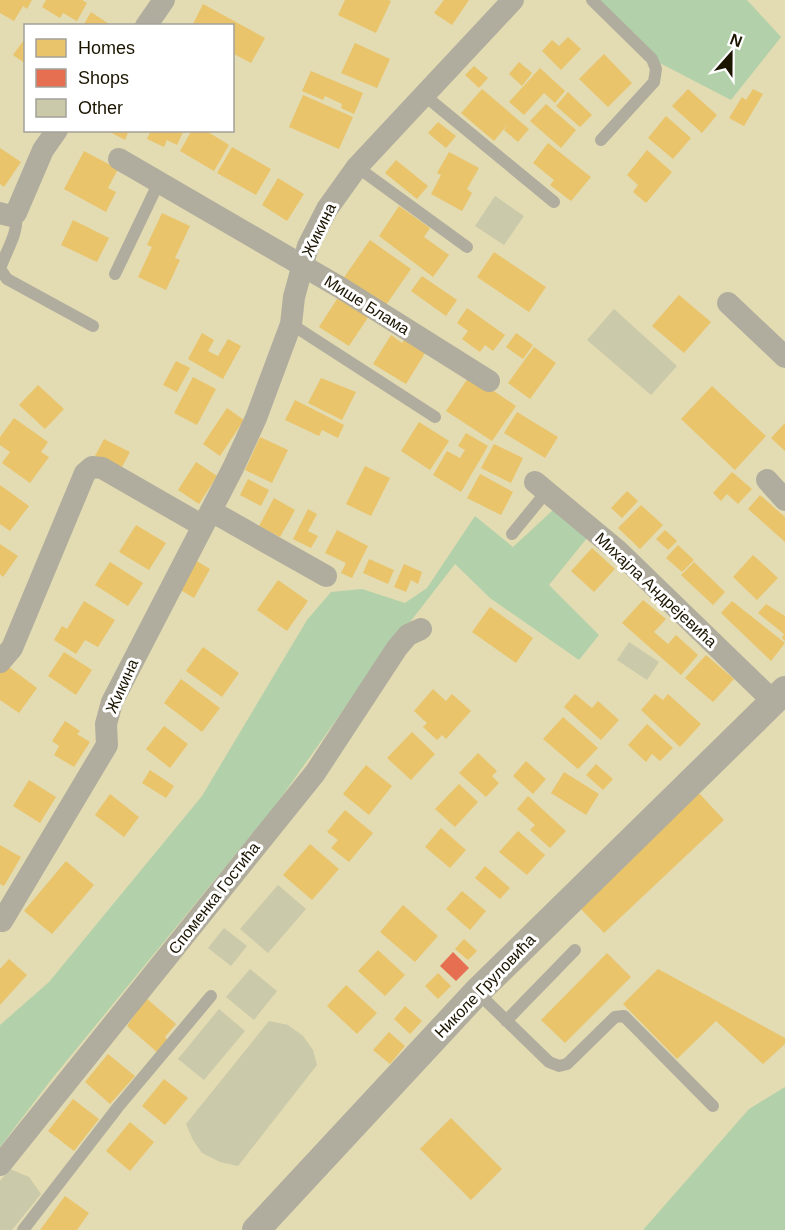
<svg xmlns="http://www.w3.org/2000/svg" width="785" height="1230" viewBox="0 0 785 1230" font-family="Helvetica,sans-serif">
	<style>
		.green { fill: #b2d1aa }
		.homes { fill: #e9c46a }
		.shops { fill: #e76f51 }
		.building { fill: #cac9aa }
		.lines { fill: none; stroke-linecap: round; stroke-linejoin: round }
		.service { stroke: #b0ad9e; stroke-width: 12 }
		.minor { stroke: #b0ad9e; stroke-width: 22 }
		.tertiary { stroke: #b0ad9e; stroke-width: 28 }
		.labels { text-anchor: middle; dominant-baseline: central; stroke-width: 6; stroke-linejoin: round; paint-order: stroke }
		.street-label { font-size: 16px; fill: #1b1500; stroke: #fff }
	</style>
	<rect width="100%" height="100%" fill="#e3dbb2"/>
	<path class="green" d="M592,0H747L781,37L731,100L652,59Z
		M553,510L587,538L549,585L599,635L579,660L490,598L455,564L359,688L275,806L51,1080L0,1147V1025L49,982L202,796L307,620L331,592L362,589L405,603L427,588L475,516L513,547Z
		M785,1087V1230H643L749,1109Z"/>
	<path class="homes" d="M0,0H32L27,9L23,6L14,21L0,13Z
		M46,0H82L87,3L77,21L63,13L60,18L42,7Z
		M345,0H388L391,1L376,33L338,15Z
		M444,0H469L452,25L434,13Z
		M203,4L265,38L251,63L232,53V26H192Z
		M91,12L112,26H83Z
		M26,37V64L13,55Z
		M568,37L581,49L561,70L542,51L552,40L559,46Z
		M355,43L390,59L377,88L341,73Z
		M604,54L632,83L608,107L579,79Z
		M519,62L532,73L522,86L509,74Z
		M474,66L488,78L479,88L465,75Z
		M540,68L565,91L555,103L544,93L524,115L509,102Z
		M311,71L363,93L354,114L341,108L342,104L325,96L323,100L302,91Z
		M482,89L529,129L518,142L504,130L508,124L494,141L461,113Z
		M688,89L717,115L702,133L672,106Z
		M753,89L763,94L744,126L729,118L742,97L746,100Z
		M568,92L592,115L580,127L556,106Z
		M303,95L353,117L339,149L289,127Z
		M546,104L576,130L561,148L530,121Z
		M666,116L691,138L673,159L648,138Z
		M438,122L456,136L446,148L428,133Z
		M106,130H129L125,140Z
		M151,130H184L177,145L167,140L164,147L147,139Z
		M192,130H205L229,145L214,171L180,151Z
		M548,143L591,177L571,201L550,185L554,180L533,163Z
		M232,147L271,169L256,195L217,173Z
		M0,148L21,162L4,187L0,184Z
		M647,150L672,172L646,203L633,192L638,185L627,175Z
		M84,151L118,169L108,188L116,192L106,212L64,189Z
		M449,152L479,168L467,189L472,193L462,211L431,194L441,175L437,173Z
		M396,160L428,186L417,199L385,173Z
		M278,178L304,194L287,221L262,205Z
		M399,206L430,228L424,237L449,255L433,277L379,236Z
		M162,213L190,226L175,258L180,260L166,290L138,277L152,247L147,245Z
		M73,220L109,238L97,262L61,245Z
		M370,240L411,269L384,308L343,279Z
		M494,252L546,287L529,312L477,277Z
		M422,276L457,300L446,316L411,291Z
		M679,295L711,322L684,353L652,326Z
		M339,296L369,316L349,346L319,327Z
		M467,308L505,335L493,351L485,345L480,352L462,339L468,331L457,323Z
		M202,333L214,340L208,351L218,356L228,339L241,346L223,379L188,359Z
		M516,333L533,345L523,359L506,347Z
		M391,335L402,343L406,337L427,350L406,384L373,364Z
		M534,347L556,363L530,399L508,383Z
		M176,361L190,368L177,392L163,385Z
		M470,375L516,406L492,441L446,411Z
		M193,377L216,389L197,425L174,413Z
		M321,378L356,392L342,420L308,403Z
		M38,385L64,409L45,429L19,405Z
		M712,386L766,436L735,470L681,419Z
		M295,400L344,425L338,438L322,430L319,436L285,420Z
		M227,408L244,420L220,456L203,444Z
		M517,412L558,437L545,458L504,433Z
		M14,418L48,442L41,452L49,457L30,483L2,463L10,452L0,445V437Z
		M419,422L449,441L430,470L401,451Z
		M785,423V451L771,438Z
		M466,433L488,446L461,492L433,475L447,451L460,458L465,450L458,446Z
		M260,437L288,450L272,483L245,470Z
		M104,439L130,452L121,469L95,456Z
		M494,444L523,458L511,483L481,468Z
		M196,462L217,476L199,504L178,490Z
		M365,466L390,478L371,516L346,504Z
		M732,472L752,489L738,504L727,494L721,501L713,493Z
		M480,474L513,492L501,515L467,498Z
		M248,479L269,490L261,506L240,495Z
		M0,485L29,506L10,531L0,524Z
		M627,491L638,501L622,518L611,508Z
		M760,495L785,517V542L748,509Z
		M274,498L295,510L280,537L259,526Z
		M641,505L663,525L640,549L618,528Z
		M308,509L317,514L308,531L318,536L311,548L293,539Z
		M136,525L166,543L149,570L119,552Z
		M337,530L368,546L352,578L341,573L346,563L325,553Z
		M665,530L677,541L668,550L656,539Z
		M0,544L18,556L3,577L0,574Z
		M678,545L694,560L682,572L666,558Z
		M592,548L615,569L594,592L571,571Z
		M753,555L778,578L757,600L733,577Z
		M369,559L394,570L388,584L363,573Z
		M195,560L210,569L194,598L179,589Z
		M110,562L143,583L128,606L95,585Z
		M694,562L725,592L713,605L681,575Z
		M404,564L422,572L418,584L411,580L406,592L394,587Z
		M278,580L308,601L287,631L257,610Z
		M643,600L666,619L654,632L668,644L676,635L698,655L681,675L622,623Z
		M84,601L115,620L98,647L85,640L76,654L54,640L62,626L67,629Z
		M732,601L785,643L771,661L721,613Z
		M766,604L785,616V641L782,638L784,634L758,613Z
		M490,607L533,638L516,663L472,632Z
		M203,647L239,673L222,697L186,671Z
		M64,652L92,670L76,695L48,676Z
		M706,655L734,679L713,702L685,678Z
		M5,664L37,688L19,713L0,700V671Z
		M181,679L220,708L202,732L164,703Z
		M433,689L446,701L452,694L471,711L446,739L442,735L437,740L423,727L427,723L414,711Z
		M575,694L592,708L598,701L619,720L601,740L564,707Z
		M655,694L663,700L668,694L701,724L680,747L641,710Z
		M563,717L598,748L578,769L543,739Z
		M65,721L80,731L77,734L90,742L74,767L54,755L59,746L52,741Z
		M647,724L673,748L660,761L652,754L646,762L628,745Z
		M164,726L188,744L170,768L146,749Z
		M412,732L435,754L411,780L387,758Z
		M478,753L497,771L492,776L499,783L486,797L459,773Z
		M526,761L546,779L533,794L513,776Z
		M596,764L613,779L603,790L586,775Z
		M366,765L392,786L369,815L343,794Z
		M150,770L174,786L166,798L142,783Z
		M564,772L599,794L586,815L551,793Z
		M29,780L56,797L40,823L13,806Z
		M459,784L478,802L455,827L435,809Z
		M697,791L724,820L604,933L577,905Z
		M110,794L139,817L124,837L95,815Z
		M528,796L566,831L550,848L530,830L535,825L517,809Z
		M345,810L373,833L349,862L331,848L338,840L327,832Z
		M441,828L466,850L450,868L425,847Z
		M518,831L545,855L527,875L499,852Z
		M310,844L339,869L312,900L283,875Z
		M0,845L21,857L4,886L0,884Z
		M66,861L94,885L52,934L24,911Z
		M485,866L510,888L500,899L475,878Z
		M462,891L486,911L470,930L446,909Z
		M403,905L438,936L415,962L380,932Z
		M464,939L477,951L468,960L455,949Z
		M378,950L405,975L385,996L358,971Z
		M607,953L631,977L565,1043L541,1020Z
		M9,959L27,975L0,1005V969Z
		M658,969L785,1038V1044L763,1064L716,1021L677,1059L623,1004Z
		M438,973L451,986L438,999L425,986Z
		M346,985L377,1013L357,1034L327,1006Z
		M146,998L176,1024L165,1037L169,1041L158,1053L127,1026Z
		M405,1006L422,1021L410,1034L394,1019Z
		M389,1032L405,1046L390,1064L373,1050Z
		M108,1054L135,1076L110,1104L85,1082Z
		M164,1079L188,1098L165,1125L142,1106Z
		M73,1099L99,1119L74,1151L48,1131Z
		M451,1118L502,1169L471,1200L420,1149Z
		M130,1122L154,1142L130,1171L106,1151Z
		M65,1196L89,1213L77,1230H40Z"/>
	<path class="shops" d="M453,952L469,968L456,981L440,966Z"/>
	<path class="building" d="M495,196L524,216L504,245L475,226Z
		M614,309L677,366L651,395L587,340Z
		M629,642L659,662L647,680L617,660Z
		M278,885L306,909L268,953L240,929Z
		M224,928L247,946L231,966L208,948Z
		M250,969L277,991L254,1020L226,997Z
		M219,1009L245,1031L204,1080L178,1059Z
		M269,1021L288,1025L303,1036L313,1050L317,1065L238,1166L220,1162L202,1153L193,1140L186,1124Z
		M10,1169L29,1177L41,1194L12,1230H0V1181Z"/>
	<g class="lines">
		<path class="service" d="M592,0L652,59L656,69L654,82L601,140
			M424,95L554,202
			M357,167L467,247
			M0,269L7,279L93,326
			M0,269C6,250 19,234 16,213
			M115,274L159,182
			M291,324L435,417
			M512,534L547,491
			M477,992L549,1062L559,1066L567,1064L615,1017L624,1016L713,1106
			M506,1021L575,950
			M23,1230L118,1107L211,996"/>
		<path class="minor" d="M146,26L164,0
			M119,159L341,288L489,381
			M0,213L11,216L16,213L43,150L57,130
			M728,303L785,357
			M767,480L785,500
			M535,482L617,550L774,702
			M211,511L326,576
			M0,662L12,648L85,473L92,467L102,468L203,526
			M2,921L107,745L106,724L112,702L233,468L256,418L291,324L294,297L308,246L327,209L357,167L513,0
			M0,1165L315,773L397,648L408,635L421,629"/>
		<path class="tertiary" d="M256,1230L477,992L785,690"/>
	</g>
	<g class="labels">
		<g class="street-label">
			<text transform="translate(319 230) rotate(-64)">Жикина</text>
			<text transform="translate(367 305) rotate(32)">Мише Блама</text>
			<text transform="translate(656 590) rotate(43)">Михајла Андрејевића</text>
			<text transform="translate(122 686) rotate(-66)">Жикина</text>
			<text transform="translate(214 898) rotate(-52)">Споменка Гостића</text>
			<text transform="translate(485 986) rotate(-46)">Николе Груловића</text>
		</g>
	</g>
	<rect x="24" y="24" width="210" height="108" fill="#ffffff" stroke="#a4a199" stroke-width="1.5"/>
	<rect x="36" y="39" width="30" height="18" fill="#e9c46a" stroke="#a4a199" stroke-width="1.5"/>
	<text x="78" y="54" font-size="18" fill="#1b1500">Homes</text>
	<rect x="36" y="69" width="30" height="18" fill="#e76f51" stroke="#a4a199" stroke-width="1.5"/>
	<text x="78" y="84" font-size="18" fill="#1b1500">Shops</text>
	<rect x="36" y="99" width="30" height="18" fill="#cac9aa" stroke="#a4a199" stroke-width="1.5"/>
	<text x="78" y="114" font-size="18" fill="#1b1500">Other</text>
	<g transform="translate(731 54) rotate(21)" stroke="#ffffff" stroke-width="4.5" paint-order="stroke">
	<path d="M0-4.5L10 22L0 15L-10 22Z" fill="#1b1500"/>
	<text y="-9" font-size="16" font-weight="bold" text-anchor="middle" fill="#1b1500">N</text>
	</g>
</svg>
